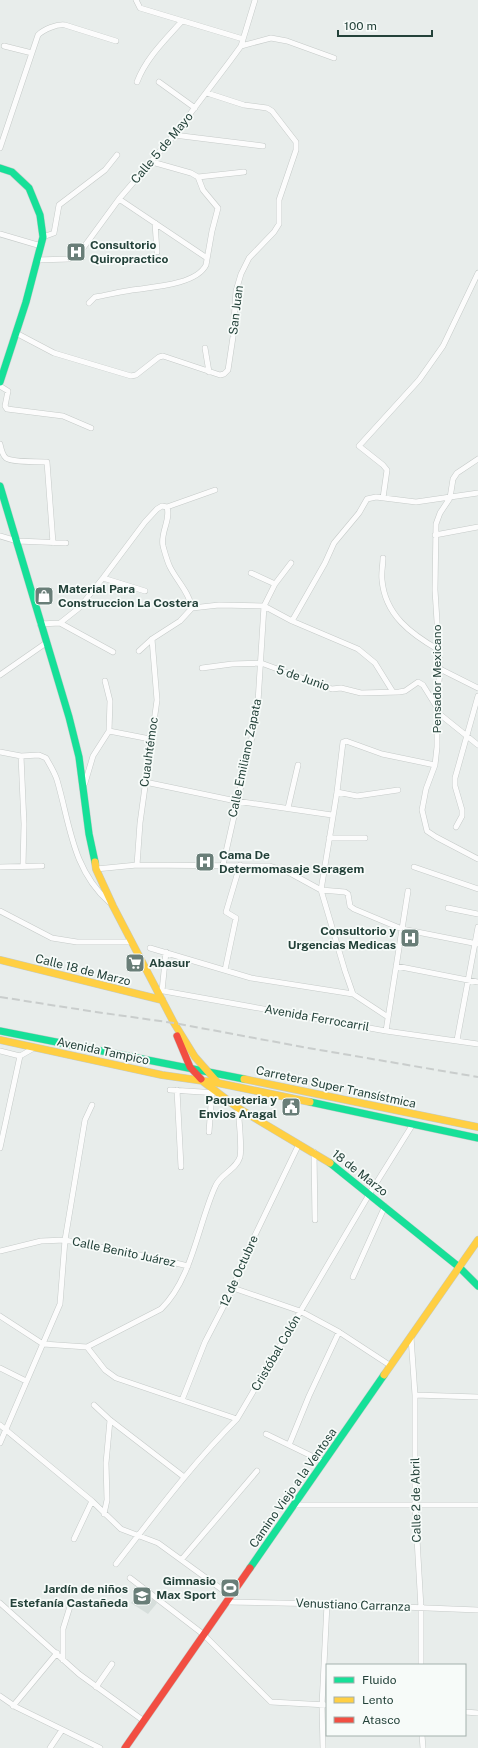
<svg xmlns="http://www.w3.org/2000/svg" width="478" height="1748" viewBox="0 0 478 1748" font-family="'Public Sans',sans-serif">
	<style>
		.built { fill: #d6dedb }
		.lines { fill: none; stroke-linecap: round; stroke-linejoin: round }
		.street-casing { stroke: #c5cac8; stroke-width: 6 }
		.fast-casing { stroke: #c3cbc8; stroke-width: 8 }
		.slow-casing { stroke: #c3cbc8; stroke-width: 8 }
		.jam-casing { stroke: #c3cbc8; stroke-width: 8 }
		.street { stroke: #fcfcfc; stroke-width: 5 }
		.fast { stroke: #16e098; stroke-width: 7 }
		.slow { stroke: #ffcf43; stroke-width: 7 }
		.jam { stroke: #f24e42; stroke-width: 7 }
		.rail { stroke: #c9cdcc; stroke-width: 2; stroke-dasharray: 8 4; stroke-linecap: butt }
		.labels { text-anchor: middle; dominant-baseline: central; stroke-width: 3.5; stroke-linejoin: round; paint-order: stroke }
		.street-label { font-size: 12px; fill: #24423a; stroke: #f7fbf9 }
		.poi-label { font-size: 12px; font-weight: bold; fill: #24423a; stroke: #f7fbf9; text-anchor: start }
	</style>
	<rect width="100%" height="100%" fill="#e8edeb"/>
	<path class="built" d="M140,1589L157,1603L148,1614L131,1603Z"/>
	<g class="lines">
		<g class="street-casing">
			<path id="street" d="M136,0L140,8L243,39
				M4,46L32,53
				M241,46L271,38L287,41L334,58
				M137,82C146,58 165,40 182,21
				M159,82L195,108
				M174,135L263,146
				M0,148L38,35C44,29 57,24 65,25L116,41
				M198,177L244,172
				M119,199L207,258
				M155,223L157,252
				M0,234L41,246
				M43,237L54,233L59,205L105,170L117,155
				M37,260L69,259L78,255L119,199L174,135L230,61L241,46L255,0
				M89,303L95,297C107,295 119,292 132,290C152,287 196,285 206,265L212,231L218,208L203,190L198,177L191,173L152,162
				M16,333L54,353L131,376L136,375L159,357L163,356L220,375L224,374L228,370L233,337L236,291L241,274L249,258L274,232L279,224V200L296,150V142L272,111L267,108L244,105L207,93
				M205,348L209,372
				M0,386L8,391L5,406L7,409L63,416L91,428
				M0,444C1,448 2,455 6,458C13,463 37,461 47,462L53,543
				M478,459L457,473L453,479L450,498L440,513L436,524L435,590L440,669L437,706V747L435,765L426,789L422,810L427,831L436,837L478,859
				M383,498L387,470L383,465L359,446L419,380L443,346L478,273
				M435,535L478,527
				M0,536L17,541L66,543
				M383,558C383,565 381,573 382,580C385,615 411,634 439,650
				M251,573L275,584
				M103,578L145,591
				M192,608L219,605L264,606L292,621L358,649L375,663L393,692
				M292,621L325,563L334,543L359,513L367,499L376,497L416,502L478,493
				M60,623L113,652
				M40,624L60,623L79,608L103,578L145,522L157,509L162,506L167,507L215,490
				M139,651L152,639L180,621L192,608C189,592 177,581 170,567C167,561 165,553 163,546C160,533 171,520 167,507
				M202,668L232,664L261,663L332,689L341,688L361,693L399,692L405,691L418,682L423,685L436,706
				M440,669L478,688
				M0,675L46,643
				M437,712L478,745
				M109,731L150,739
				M0,752L21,756L39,755L46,758C50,765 55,773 57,780C70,824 72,869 109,902
				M21,756L24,824L23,866
				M145,782L236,801L332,815
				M85,783L93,756L109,731L110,701L105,681
				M337,792L357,796L398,790
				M288,808L298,765
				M456,827L462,816V810L455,786V778L478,696
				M329,838H365
				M137,865L140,823L157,700L152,639
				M223,865L252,737L258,702L264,606L275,584L291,563
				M0,867L42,866
				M414,867L478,889
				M96,869L137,865L270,866L290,873L321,890L345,892L348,894L350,906L354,909L402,929L478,944
				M448,908L478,914
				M0,911L52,938L77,942H132
				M150,948L251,978L353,994L388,1017
				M396,966L478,982
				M225,970L236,918L226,912L240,865
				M158,990L386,1031L478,1044
				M162,991L166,952
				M353,994L345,971L321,890L337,792L343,742L346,741L382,754L435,765
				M386,1031L408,891
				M457,1040L478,927
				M0,1051L20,1056L34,1048
				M170,1090L218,1093
				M177,1090L181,1167
				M209,1132L212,1092
				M0,1148L20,1056
				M314,1152L315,1220
				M0,1251L41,1241L65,1240L159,1259L188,1266
				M353,1277L385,1206
				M233,1288L300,1311L339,1332L391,1366
				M0,1316L43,1344L87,1347L161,1309C192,1279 198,1225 215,1187C220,1174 236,1170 240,1157C242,1147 239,1119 238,1108
				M411,1337L415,1395V1504L421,1608V1665
				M87,1347L105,1370L116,1378L237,1419
				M0,1368L26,1381
				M415,1395L478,1397
				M182,1400L205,1342L233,1288L244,1258L299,1144
				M94,1405L110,1420L184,1477
				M0,1425L92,1501L121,1529L158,1543L231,1596
				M266,1434L324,1462
				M0,1443L60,1304L65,1240L85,1120L92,1105
				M289,1445L309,1396L339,1332
				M294,1505H478
				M104,1514L107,1500L106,1463L110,1420
				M74,1539L92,1501
				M182,1559L257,1471
				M116,1564C155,1514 192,1464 237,1419L370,1193L413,1124
				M130,1578L203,1634L271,1702L327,1705
				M227,1602L327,1604L478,1610
				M0,1603L79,1674L144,1721
				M63,1660V1629L72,1600
				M96,1687L112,1664
				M0,1696L16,1707L100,1748
				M13,1706L57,1653
				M465,1712L478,1713
				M422,1735L423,1748
				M50,1748L62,1730
				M323,1748L322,1705L327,1604"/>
		</g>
		<g class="fast-casing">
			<path id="fast" d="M0,168L12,172L29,188L40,215L43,237L26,302L0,382
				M0,486L69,717L79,757L89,834L95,862
				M0,1031L244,1079
				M310,1102L478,1138
				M330,1163L459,1267L478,1286
				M250,1568L384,1375"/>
		</g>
		<g class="slow-casing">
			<path id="slow" d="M95,862L96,869L113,906L174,1023L195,1057L218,1083
				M0,960L162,1000
				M0,1040L162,1075L218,1083L310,1102
				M244,1079L478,1127
				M201,1080L238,1108L330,1163
				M384,1375L478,1240"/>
		</g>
		<g class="jam-casing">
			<path id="jam" d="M177,1036L190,1067L201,1079
				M125,1748L250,1568"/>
		</g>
		<use href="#street" class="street"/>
		<use href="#fast" class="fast"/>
		<use href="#slow" class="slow"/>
		<use href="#jam" class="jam"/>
		<path class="rail" d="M0,997L96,1012L174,1023L308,1048L478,1077"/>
	</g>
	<defs>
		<g id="hospital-square" transform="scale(1)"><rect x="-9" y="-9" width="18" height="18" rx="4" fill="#697e78" stroke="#f7fbf9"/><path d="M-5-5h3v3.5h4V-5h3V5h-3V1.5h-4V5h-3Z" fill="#fff"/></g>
		<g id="shop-square" transform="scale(1)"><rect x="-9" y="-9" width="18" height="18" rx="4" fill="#697e78" stroke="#f7fbf9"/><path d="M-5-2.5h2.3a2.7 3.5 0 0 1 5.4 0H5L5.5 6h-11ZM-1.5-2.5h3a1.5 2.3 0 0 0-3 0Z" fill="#fff"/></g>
		<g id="supermarket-square" transform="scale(1)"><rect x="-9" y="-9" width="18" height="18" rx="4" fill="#697e78" stroke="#f7fbf9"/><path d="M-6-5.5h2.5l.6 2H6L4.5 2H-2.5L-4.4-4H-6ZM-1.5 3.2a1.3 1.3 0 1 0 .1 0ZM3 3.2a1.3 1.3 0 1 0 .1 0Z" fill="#fff"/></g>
		<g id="civic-square" transform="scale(1)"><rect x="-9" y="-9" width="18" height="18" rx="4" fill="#697e78" stroke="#f7fbf9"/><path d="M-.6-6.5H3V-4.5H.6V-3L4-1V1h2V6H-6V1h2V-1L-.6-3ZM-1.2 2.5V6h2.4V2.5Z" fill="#fff"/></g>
		<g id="stadium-square" transform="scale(1)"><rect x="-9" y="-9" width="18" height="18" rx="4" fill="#697e78" stroke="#f7fbf9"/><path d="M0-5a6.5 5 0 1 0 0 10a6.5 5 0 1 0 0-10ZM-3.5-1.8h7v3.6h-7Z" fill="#fff"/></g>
		<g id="school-square" transform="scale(1)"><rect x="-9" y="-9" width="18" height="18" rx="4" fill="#697e78" stroke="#f7fbf9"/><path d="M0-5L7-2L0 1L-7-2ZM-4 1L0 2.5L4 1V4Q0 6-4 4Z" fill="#fff"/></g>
	</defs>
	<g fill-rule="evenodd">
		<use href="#hospital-square" x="76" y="252"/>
		<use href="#shop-square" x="44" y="596"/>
		<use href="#hospital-square" x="205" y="862"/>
		<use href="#hospital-square" x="410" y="938"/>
		<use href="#supermarket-square" x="135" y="963"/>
		<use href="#civic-square" x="291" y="1107"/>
		<use href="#stadium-square" x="230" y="1588"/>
		<use href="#school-square" x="142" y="1596"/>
	</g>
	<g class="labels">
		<g class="street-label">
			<text transform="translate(162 148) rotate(-50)">Calle 5 de Mayo</text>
			<text transform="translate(236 310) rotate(-83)">San Juan</text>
			<text transform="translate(303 678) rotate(19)">5 de Junio</text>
			<text transform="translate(437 679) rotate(-90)">Pensador Mexicano</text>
			<text transform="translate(149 752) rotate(-82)">Cuauhtémoc</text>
			<text transform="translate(245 758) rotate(-78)">Calle Emiliano Zapata</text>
			<text transform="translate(83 970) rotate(14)">Calle 18 de Marzo</text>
			<text transform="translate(317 1018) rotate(10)">Avenida Ferrocarril</text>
			<text transform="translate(103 1051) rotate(12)">Avenida Tampico</text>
			<text transform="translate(336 1087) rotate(12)">Carretera Super Transístmica</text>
			<text transform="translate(360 1173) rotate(38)">18 de Marzo</text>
			<text transform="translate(124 1252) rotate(12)">Calle Benito Juárez</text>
			<text transform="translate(239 1271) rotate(-66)">12 de Octubre</text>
			<text transform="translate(276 1353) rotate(-60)">Cristóbal Colón</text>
			<text transform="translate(293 1488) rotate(-55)">Camino Viejo a la Ventosa</text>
			<text transform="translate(416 1500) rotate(-91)">Calle 2 de Abril</text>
			<text transform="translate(353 1605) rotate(2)">Venustiano Carranza</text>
		</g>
		<g class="poi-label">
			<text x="90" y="245">Consultorio<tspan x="90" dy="14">Quiropractico</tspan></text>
			<text x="58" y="589">Material Para<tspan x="58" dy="14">Construccion La Costera</tspan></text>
			<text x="219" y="855">Cama De<tspan x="219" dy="14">Determomasaje Seragem</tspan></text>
			<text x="396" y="931" text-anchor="end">Consultorio y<tspan x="396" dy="14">Urgencias Medicas</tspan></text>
			<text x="149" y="963">Abasur</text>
			<text x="277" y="1100" text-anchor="end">Paqueteria y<tspan x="277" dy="14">Envios Aragal</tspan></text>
			<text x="216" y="1581" text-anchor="end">Gimnasio<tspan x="216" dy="14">Max Sport</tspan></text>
			<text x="128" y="1589" text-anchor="end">Jardín de niños<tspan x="128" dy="14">Estefanía Castañeda</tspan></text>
		</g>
	</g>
	<rect x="326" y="1664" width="140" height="72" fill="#f7fbf9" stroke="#a3b1ad"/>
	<rect x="334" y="1677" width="20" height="6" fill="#16e098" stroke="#a3b1ad"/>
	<text x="362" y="1684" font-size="12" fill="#24423a">Fluido</text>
	<rect x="334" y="1697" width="20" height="6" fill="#ffcf43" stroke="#a3b1ad"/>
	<text x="362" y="1704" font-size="12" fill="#24423a">Lento</text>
	<rect x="334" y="1717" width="20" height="6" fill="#f24e42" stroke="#a3b1ad"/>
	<text x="362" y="1724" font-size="12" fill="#24423a">Atasco</text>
	<path d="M338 30v6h94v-6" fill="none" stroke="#24423a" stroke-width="2"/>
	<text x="344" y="30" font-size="12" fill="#24423a" stroke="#f7fbf9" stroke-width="3" paint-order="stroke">100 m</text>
</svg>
